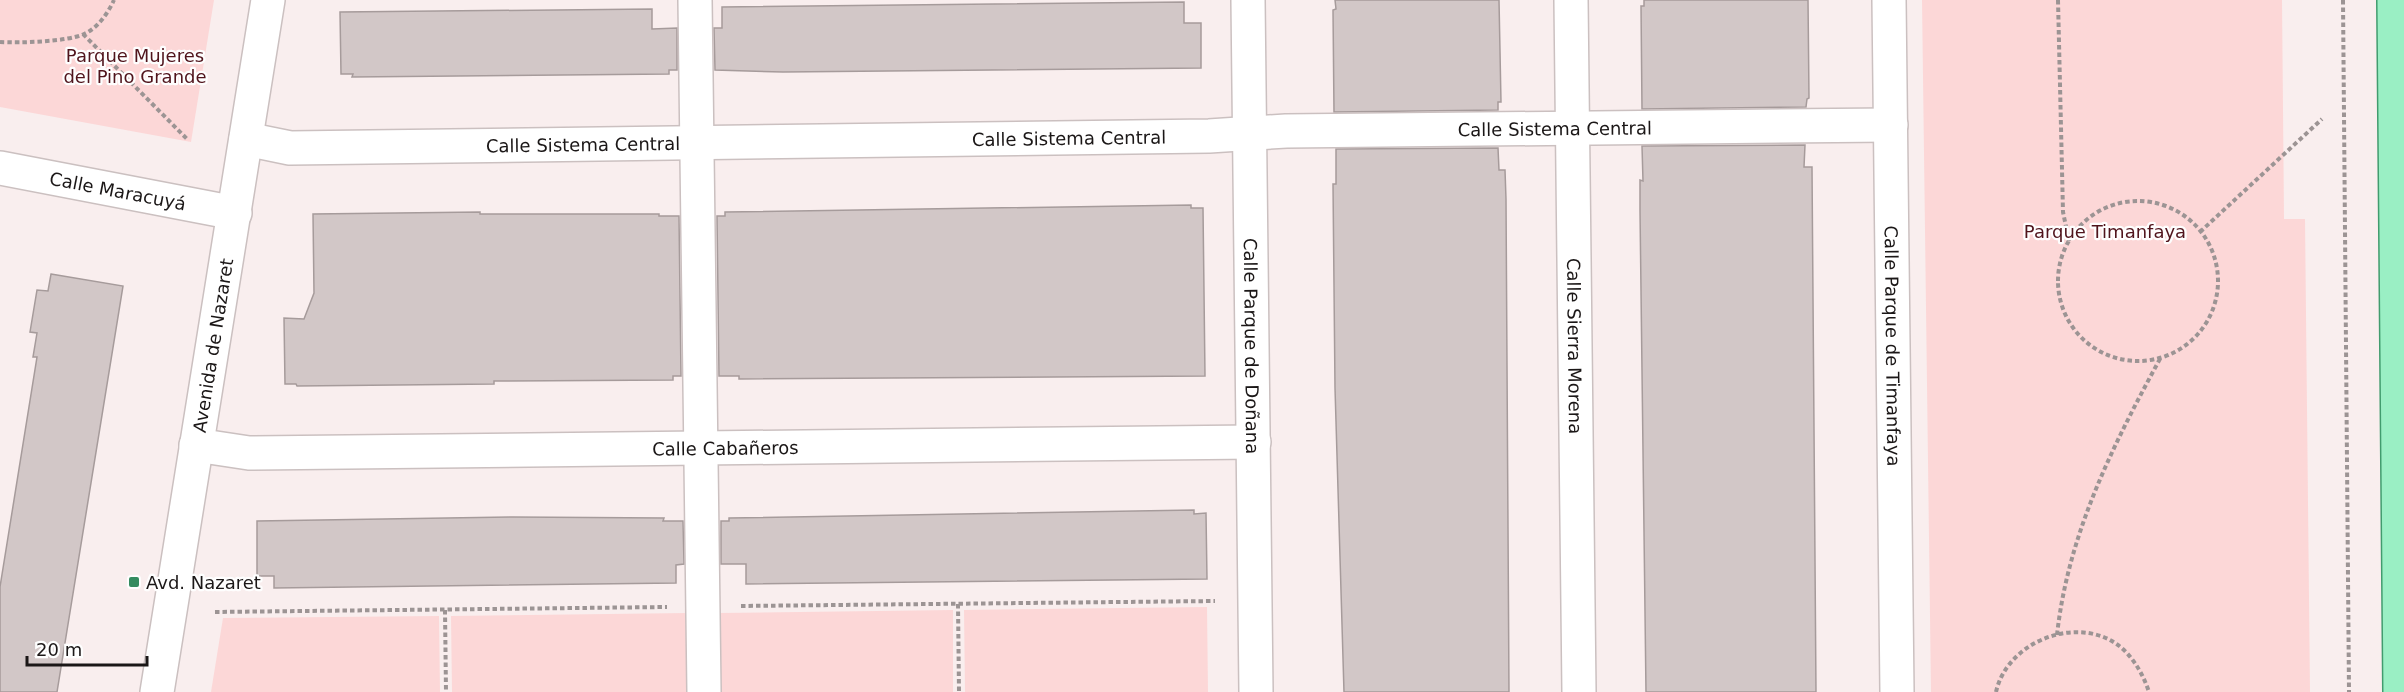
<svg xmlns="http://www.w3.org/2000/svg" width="2404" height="692" viewBox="0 0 2404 692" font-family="'DejaVu Sans',sans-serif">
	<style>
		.green { fill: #fcd7d7 }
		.building { fill: #d2c7c7; stroke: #a69b9b; stroke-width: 1.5 }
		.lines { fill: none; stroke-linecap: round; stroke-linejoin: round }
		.minor-casing { stroke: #cbc0c0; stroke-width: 36 }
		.major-casing { stroke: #419c6e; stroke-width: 36 }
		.path { stroke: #9c9494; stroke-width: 4; stroke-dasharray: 4.5 3; stroke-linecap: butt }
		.minor { stroke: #fff; stroke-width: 33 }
		.major { stroke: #9aefc4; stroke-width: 33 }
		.poi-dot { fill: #348b5f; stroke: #fefefe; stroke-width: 2 }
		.labels { text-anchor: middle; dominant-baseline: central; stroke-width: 4.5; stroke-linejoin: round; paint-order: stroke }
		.park-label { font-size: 18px; fill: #50141c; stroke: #fefefe }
		.street-label { font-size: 18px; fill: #1b1717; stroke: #fefefe }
		.poi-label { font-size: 18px; fill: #1b1717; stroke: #fefefe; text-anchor: start }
	</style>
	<rect width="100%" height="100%" fill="#f9eeee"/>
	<path class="green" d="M0,0H214L191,142L0,107Z
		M1922,0H2282L2284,219H2305L2310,692H1931Z
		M1207,607L1208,692H965L964,610Z
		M953,610V692H718V613Z
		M688,613V692H452L451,616Z
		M439,616L440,692H211L223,618Z"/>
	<path class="building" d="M1335,0H1499L1501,102H1498V110L1334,112L1333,10L1336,9Z
		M1644,0H1808L1809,98L1807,99L1806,107L1642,109L1641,6H1644Z
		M1184,2V23H1201V68L783,72L715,70L714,28H722V7Z
		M652,9V29L677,28V70H669V74L352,77L353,74H341L340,12Z
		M1805,145L1804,167H1812L1816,692H1646L1640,210V180L1643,181L1642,146Z
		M1498,148L1499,170H1505L1506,199L1509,692H1344L1335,388L1333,184H1336V149Z
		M1191,205V208H1203L1205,376L739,379V376H719L717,216H725V212Z
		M480,212V214H659V216H679L681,376H673V380L494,381V384L297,386L296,384H285L284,318L304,319L314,293L313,214Z
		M51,274L123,286L57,692H0V587L37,357H33L37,333L30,332L37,290L48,291Z
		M1194,510V514L1206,513L1207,579L746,584V564H721V521H729V518Z
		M513,517L664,518L663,521H683L684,564L676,565V583L274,588V576H257V521Z"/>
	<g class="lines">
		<g class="minor-casing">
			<g id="minor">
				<path d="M695,0L704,692"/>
				<path id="s1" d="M1248,0L1256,692"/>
				<path id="s2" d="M1571,0L1579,692"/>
				<path id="s3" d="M1889,0L1897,692"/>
				<path id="s4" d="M246,139L290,148L1209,136L1286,131L1891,125"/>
				<path id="s5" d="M0,168L235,213"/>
				<path id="s6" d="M196,445L249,453L1254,442"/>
				<path id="s7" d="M157,692L268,0"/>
			</g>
		</g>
		<g class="major-casing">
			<path id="major" d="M2394,0L2400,692"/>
		</g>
		<path class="path" d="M2058,0L2063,212L2069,241
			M2343,0L2349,692
			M83,34L187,139
			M0,42C19,43 67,42 84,34C98,28 108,13 114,0
			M2058 281a80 80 0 1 1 160 0a80 80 0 1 1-160 0Z
			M2200,232L2322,119
			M958,604L959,692
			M741,606L1215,601
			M445,610L446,692
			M215,612L667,607
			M2057,635C2068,534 2113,445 2161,357
			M1996,692C2008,638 2086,611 2126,652C2137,664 2144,677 2149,692"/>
		<use href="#minor" class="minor"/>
		<use href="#major" class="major"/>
	</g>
	<rect class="poi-dot" x="128" y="576" width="12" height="12" rx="3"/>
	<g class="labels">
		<g class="park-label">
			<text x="135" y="55">Parque Mujeres<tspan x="135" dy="21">del Pino Grande</tspan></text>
			<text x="2105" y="231">Parque Timanfaya</text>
		</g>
		<g class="street-label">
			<text stroke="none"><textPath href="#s4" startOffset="1310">Calle Sistema Central</textPath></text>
			<text stroke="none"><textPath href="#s4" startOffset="824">Calle Sistema Central</textPath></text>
			<text stroke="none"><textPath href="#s4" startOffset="338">Calle Sistema Central</textPath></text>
			<text stroke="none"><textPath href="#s5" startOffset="120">Calle Maracuyá</textPath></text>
			<text stroke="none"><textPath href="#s7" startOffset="351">Avenida de Nazaret</textPath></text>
			<text stroke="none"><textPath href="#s1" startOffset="346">Calle Parque de Doñana</textPath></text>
			<text stroke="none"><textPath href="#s2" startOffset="346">Calle Sierra Morena</textPath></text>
			<text stroke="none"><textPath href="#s3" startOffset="346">Calle Parque de Timanfaya</textPath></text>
			<text stroke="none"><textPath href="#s6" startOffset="530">Calle Cabañeros</textPath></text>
		</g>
		<g class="poi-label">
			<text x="146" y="582">Avd. Nazaret</text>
		</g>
	</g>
	<path d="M27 656v9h120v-9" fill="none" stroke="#1b1717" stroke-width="3"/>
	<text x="36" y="656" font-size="18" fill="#1b1717" stroke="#fefefe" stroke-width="4.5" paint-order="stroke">20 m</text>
</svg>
